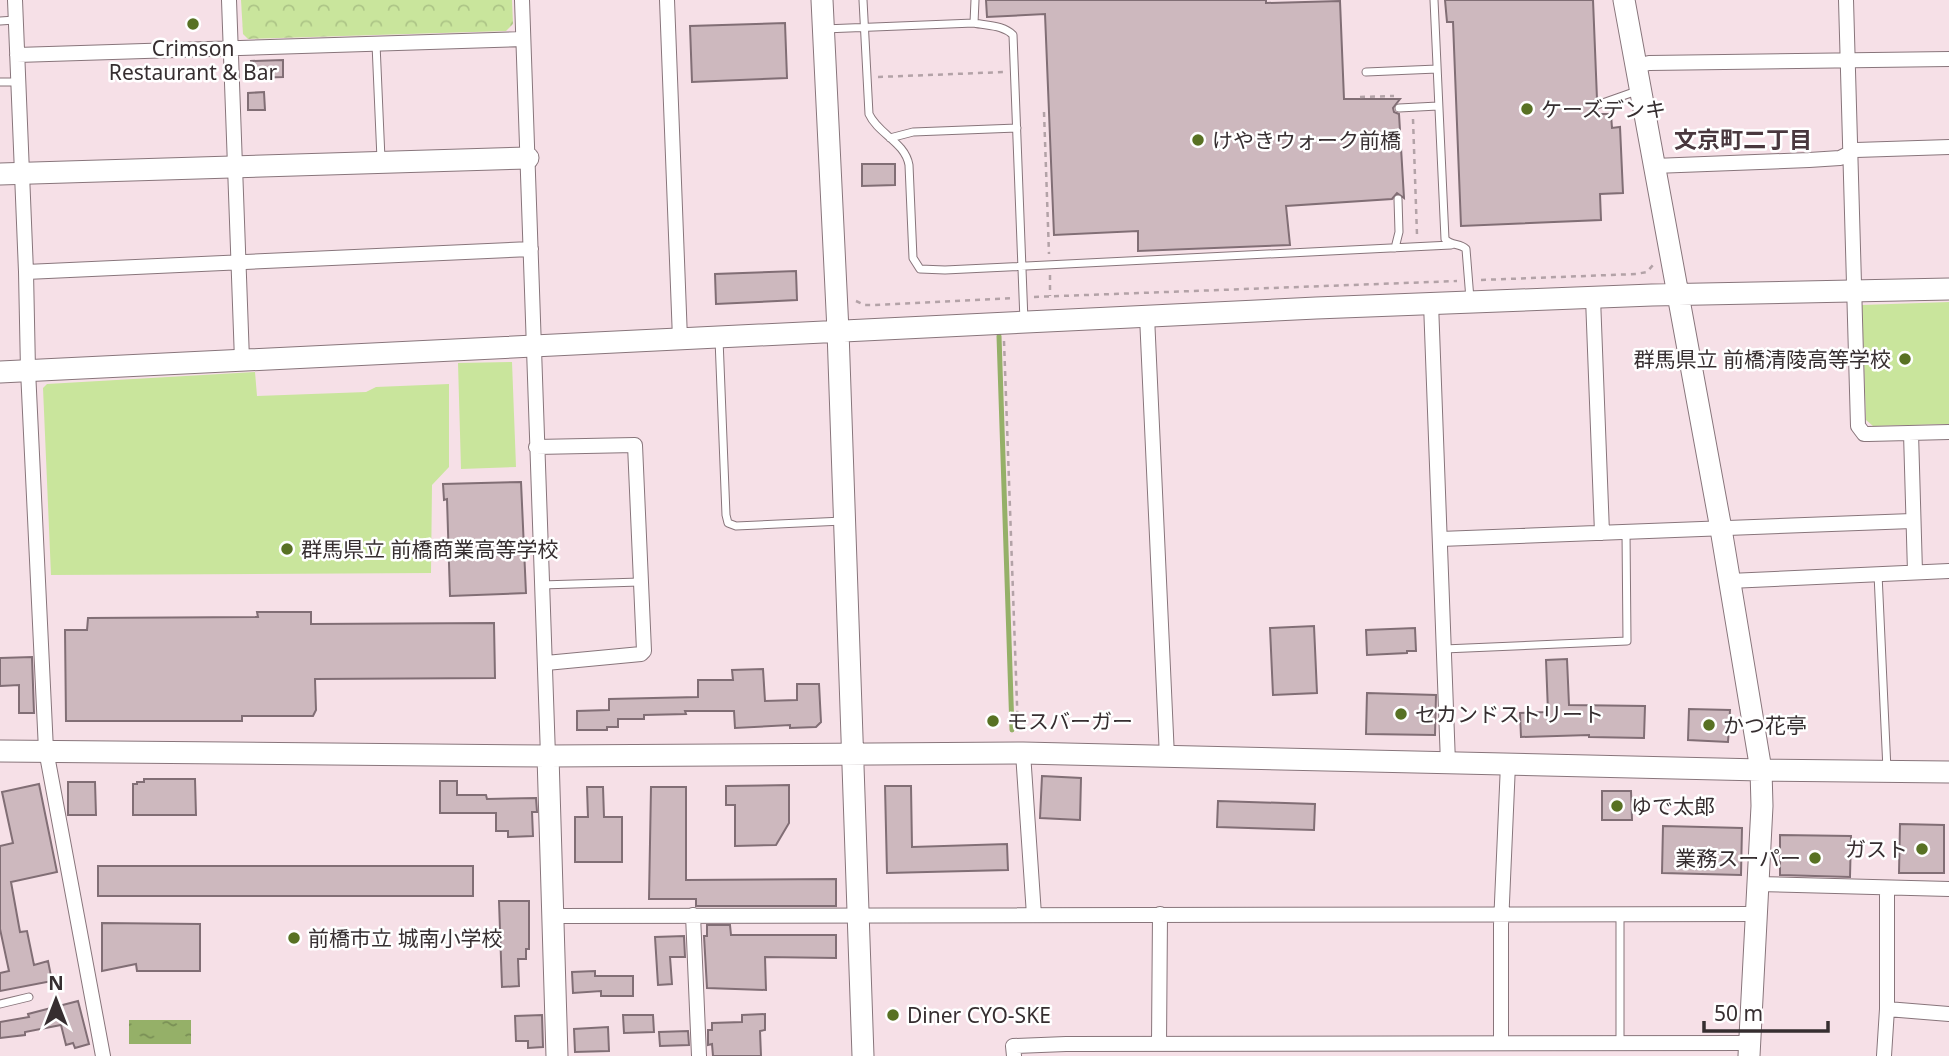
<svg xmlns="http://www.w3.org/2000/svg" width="1949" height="1056" viewBox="0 0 1949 1056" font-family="'Noto Sans','Noto Sans JP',sans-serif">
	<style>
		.grass { fill: #c9e59c }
		.forest { fill: url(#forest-crowns) }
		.water { fill: url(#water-ripples) }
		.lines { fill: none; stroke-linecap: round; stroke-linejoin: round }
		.stream { stroke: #95b068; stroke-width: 5 }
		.building { fill: #cdb8be; stroke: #816e75; stroke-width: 2 }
		.lane-casing { stroke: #88757b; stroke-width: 9 }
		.street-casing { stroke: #88757b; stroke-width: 16 }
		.secondary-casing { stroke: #88757b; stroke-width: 23 }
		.path { stroke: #b3a2a7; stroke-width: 2.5; stroke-dasharray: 5 5; stroke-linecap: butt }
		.lane { stroke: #fff; stroke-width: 7 }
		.street { stroke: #fff; stroke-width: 14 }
		.secondary { stroke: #fff; stroke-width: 21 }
		.poi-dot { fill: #587123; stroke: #fff; stroke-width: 2.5 }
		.labels { text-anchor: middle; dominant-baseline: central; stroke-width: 5; stroke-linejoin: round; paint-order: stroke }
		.poi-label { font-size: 21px; fill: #362e30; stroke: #fff; text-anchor: start }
		.neighbourhood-label { font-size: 23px; font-weight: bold; fill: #49383e; stroke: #fff }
	</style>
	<defs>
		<pattern id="forest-crowns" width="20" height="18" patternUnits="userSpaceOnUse" patternTransform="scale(1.75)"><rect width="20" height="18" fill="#c9e59c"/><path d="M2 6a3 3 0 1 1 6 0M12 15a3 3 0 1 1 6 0" fill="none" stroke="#adc587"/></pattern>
		<pattern id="water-ripples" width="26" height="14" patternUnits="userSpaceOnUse" patternTransform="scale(1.75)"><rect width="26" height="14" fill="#95b068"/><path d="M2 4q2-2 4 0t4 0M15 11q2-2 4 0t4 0" fill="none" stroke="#7a9056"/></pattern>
	</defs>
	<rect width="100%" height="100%" fill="#f6e0e7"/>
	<path class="grass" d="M1949,302V424L1873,426L1866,420L1862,305Z
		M512,362L516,467L461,469L458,363Z
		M255,372L257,396L366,392L376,387L449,384V467L432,485L431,573L51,575L43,388L47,384Z"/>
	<path class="forest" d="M241,0H512L513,24L506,31L248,39L243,34Z"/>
	<path class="water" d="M129,1020H191V1044H129Z"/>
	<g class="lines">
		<path class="stream" d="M999,336L1012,730"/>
	</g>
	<path class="building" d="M986,0H1266V3L1340,1L1344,99H1400L1393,108L1394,112L1399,114L1404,198L1397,193L1392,199L1286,206L1290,245L1138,251V231L1054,235L1045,14L987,17Z
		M1445,0H1593L1597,99L1592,102L1591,106L1597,111L1598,114H1611L1612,128L1620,127L1623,193L1600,194L1601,220L1461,226L1453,22H1447Z
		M785,23L787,78L692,82L690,26Z
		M283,60V77L252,78L251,61Z
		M264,92L265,110H248V93Z
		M862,164H895V185L862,186Z
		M796,271L797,300L716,304L715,274Z
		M521,482L526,593L450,596L447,499L444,500L443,484Z
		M257,612H311V624L494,623L495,678L315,679L316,710L313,716H242V721H66L65,630H87L88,618L258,617Z
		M1314,626L1317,693L1273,695L1270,628Z
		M1415,628L1416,651H1407V653L1367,655L1366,630Z
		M32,657L34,713H19V685L0,686V658Z
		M1567,659L1569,705L1645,706L1644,738L1589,737V735L1521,737L1520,713L1548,712L1546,660Z
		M763,669L765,701L797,700V684H819L821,722L816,727L790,728V725L735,728L734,711H685L686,714L644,715V719H618V727H607V730H577V711L609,710V699L698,697V680H733L732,670Z
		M1367,693L1436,695L1435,735L1366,734Z
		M1689,709L1730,710L1728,742L1688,740Z
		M1042,776L1081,778L1080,820L1040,818Z
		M144,779H195L196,815H133V784H137V782H144Z
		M440,781H457V795H486L487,799L536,798L537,812H532L533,836L508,837V831H496V813H440Z
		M68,782H95L96,815H68Z
		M39,784L57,872L11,882L20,932L27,931L34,965L48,961L52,981L0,991V973L9,971L0,929V846L13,843L2,792Z
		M789,785V823L776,845L735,846V805H726V786Z
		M885,786H911L912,847L1007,844L1008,870L887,873Z
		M587,787H603L604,817H622V862H575V817H588Z
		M651,787H686V880L836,879V906H696V899H649Z
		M1602,791H1631L1632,820H1602Z
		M1218,801L1315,804L1314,830L1217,827Z
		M1900,824L1944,825V873H1899Z
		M1663,826L1742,828L1741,875L1662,873Z
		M1780,835L1851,836L1850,877L1780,875Z
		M98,866H473V896H98Z
		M499,901H529V949H526V959H518L519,986L502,987Z
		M102,923L200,924V971H137L136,964L102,971Z
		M707,925H730L731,935H836V958L765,957L766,990L707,988L704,936H707Z
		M684,936L685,957H670L672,984L658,985L655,937Z
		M595,971V976H633V996H601V991L573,993L572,972Z
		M78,1001L89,1044L75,1048L73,1043L66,1045L61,1025L25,1032V1035L0,1038V1022L29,1017L28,1014Z
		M765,1014V1030L760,1031L761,1056H713L712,1044L708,1045V1030H712V1023L742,1022V1015Z
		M542,1015L543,1047L528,1048V1041H516L515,1016Z
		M623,1015H653L654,1032L624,1033Z
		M608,1027L609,1051L575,1052L574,1029Z
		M688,1031L689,1045L660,1046L659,1032Z"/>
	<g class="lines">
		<g class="lane-casing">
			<path id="lane" d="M863,0L869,114C878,134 905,142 909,165L913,258L920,269L945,270L1451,245
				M1434,0L1445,239C1451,246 1460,243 1466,249L1470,299
				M0,21L15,20
				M974,23L975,0
				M824,29L974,23C988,26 1003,25 1013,35L1024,321
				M376,44L381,159
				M1366,72L1437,69
				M0,82H18
				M1597,105L1631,93L1640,92
				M1399,108L1438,106
				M890,138L913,132L1017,128
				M1395,248L1399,232L1398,199
				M719,339L726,515L728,523L736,526L843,521
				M1878,574L1887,770
				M541,585L640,582
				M1444,649L1627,641L1626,532
				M0,1004L29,997
				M1620,1044V914"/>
		</g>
		<g class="street-casing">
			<path id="street" d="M15,0L26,272L28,370L46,750L103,1056
				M229,0L242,360
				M522,0L548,756
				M667,0L680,339
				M1846,0L1858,426L1864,434H1868L1949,432
				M17,55L523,39
				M1636,66L1649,63L1949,59
				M1654,166L1809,160L1840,158L1856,150L1949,147
				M26,272L531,249
				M1593,298L1602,533
				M1431,303L1448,763
				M1147,316L1167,757
				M1911,433L1915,572
				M536,447L635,445L644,651L641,654L546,663
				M1440,539L1912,521
				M1729,581L1949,571
				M1023,753L1034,915
				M1757,884L1949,889
				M693,915L699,1056
				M551,916L1756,914
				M1887,1009L1949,1014
				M1501,1043V925L1508,764
				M1159,1044L1160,914
				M1014,1056L1013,1046L1066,1044L1749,1043
				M1884,1056L1887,1009V888"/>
		</g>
		<g class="secondary-casing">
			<path id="secondary" d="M822,0L838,331L863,1056
				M1624,0L1721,529L1761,770L1762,806L1749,1056
				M0,174L528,158
				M0,372L1316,308L1652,295L1949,289
				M0,751L548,756L1023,753L1761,770L1949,772
				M548,756L557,1056"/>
		</g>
		<path class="path" d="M878,77L1005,72
			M1360,97L1394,96
			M1044,112L1049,254
			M1413,119L1417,235
			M1050,275V296
			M1481,280L1636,274L1647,272L1653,265
			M1034,297L1457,281
			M856,301L865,305H874L1013,298
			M1004,341L1018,732"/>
		<use href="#lane" class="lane"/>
		<use href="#street" class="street"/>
		<use href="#secondary" class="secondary"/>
	</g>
	<g class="poi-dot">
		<circle cx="193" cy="24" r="7"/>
		<circle cx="1527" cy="109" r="7"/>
		<circle cx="1198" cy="140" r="7"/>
		<circle cx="1905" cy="359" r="7"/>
		<circle cx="287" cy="549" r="7"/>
		<circle cx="1401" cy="714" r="7"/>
		<circle cx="993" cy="721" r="7"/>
		<circle cx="1709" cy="725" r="7"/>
		<circle cx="1617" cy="806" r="7"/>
		<circle cx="1922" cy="849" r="7"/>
		<circle cx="1815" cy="858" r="7"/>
		<circle cx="294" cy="938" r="7"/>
		<circle cx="893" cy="1015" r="7"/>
	</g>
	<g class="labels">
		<g class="poi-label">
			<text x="193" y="48" text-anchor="middle">Crimson<tspan x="193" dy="24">Restaurant &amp; Bar</tspan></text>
			<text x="1541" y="109">ケーズデンキ</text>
			<text x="1212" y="140">けやきウォーク前橋</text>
			<text x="1891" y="359" text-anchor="end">群馬県立 前橋清陵高等学校</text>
			<text x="301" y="549">群馬県立 前橋商業高等学校</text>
			<text x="1415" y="714">セカンドストリート</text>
			<text x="1007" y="721">モスバーガー</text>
			<text x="1723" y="725">かつ花亭</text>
			<text x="1631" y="806">ゆで太郎</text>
			<text x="1908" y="849" text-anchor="end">ガスト</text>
			<text x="1801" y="858" text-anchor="end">業務スーパー</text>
			<text x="308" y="938">前橋市立 城南小学校</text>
			<text x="907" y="1015">Diner CYO-SKE</text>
		</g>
		<g class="neighbourhood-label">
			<text x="1743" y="139">文京町二丁目</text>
		</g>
	</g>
	<g transform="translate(56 1000)" stroke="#ffffff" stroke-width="5" paint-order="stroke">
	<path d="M0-5L12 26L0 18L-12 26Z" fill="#362e30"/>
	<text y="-10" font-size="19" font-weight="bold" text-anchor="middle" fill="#362e30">N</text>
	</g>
	<path d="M1704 1021v10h124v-10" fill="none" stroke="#362e30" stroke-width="3.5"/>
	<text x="1714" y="1021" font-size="21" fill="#362e30" stroke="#ffffff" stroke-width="5" paint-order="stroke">50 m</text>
</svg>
